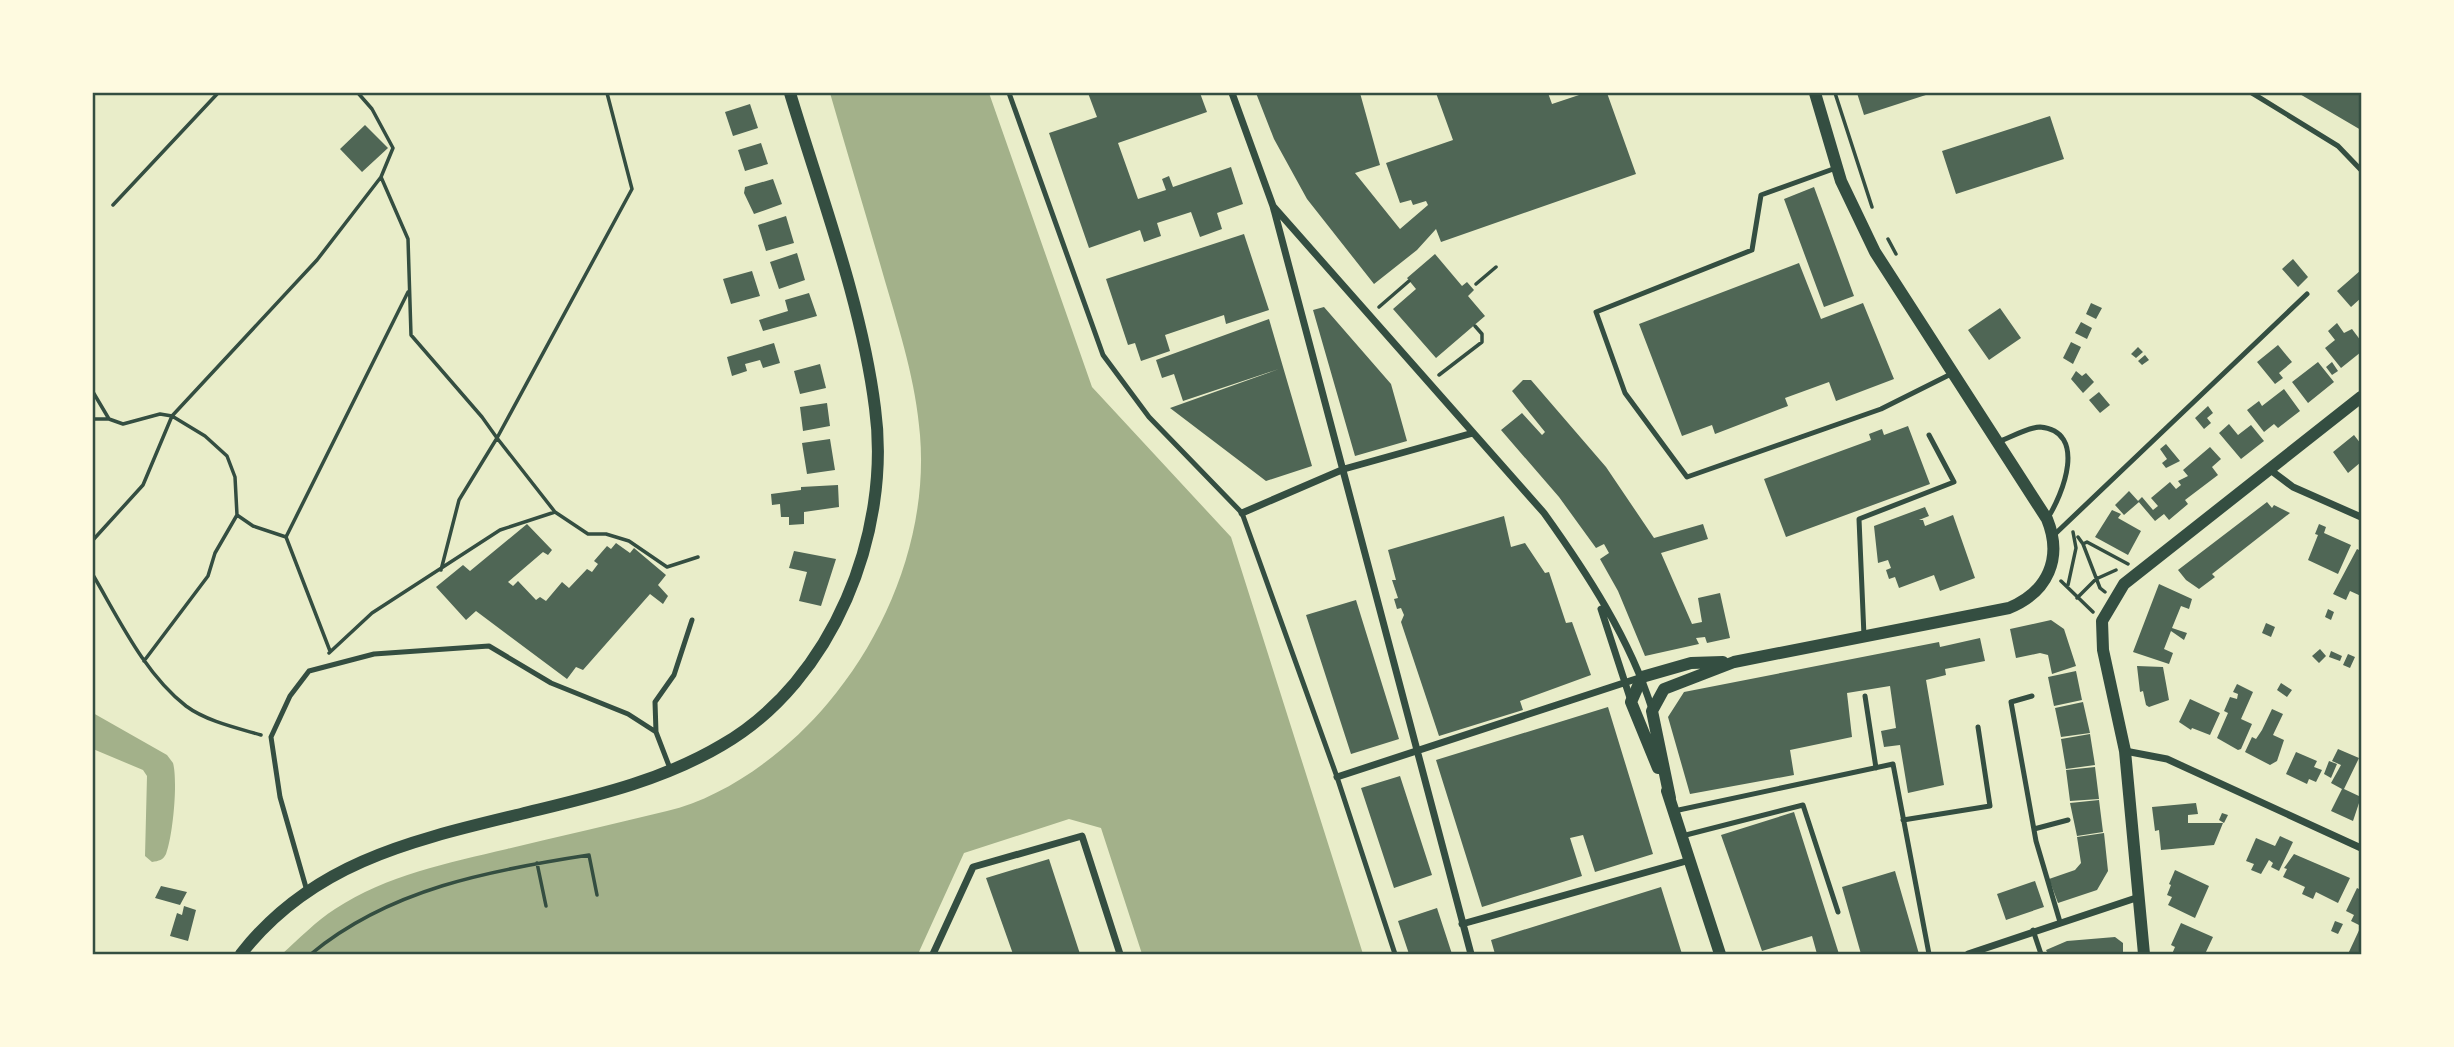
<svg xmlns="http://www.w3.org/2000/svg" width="2454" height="1047" viewBox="0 0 2454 1047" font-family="'Sofia Sans Condensed',sans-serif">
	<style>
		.water { fill: #a3b18a }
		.building { fill: #4f6655 }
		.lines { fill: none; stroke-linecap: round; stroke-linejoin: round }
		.path { stroke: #344e41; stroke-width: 3.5 }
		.service { stroke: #344e41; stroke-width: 5 }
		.minor { stroke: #344e41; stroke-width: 7 }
		.tertiary { stroke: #344e41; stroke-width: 12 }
		.neatline { fill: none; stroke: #344e41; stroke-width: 2.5 }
	</style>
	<rect width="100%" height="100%" fill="#e9edc9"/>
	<path class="water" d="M830,93H989L1092,387L1231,537L1363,954H1142L1101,828L1069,819L964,853L918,954H282C299,939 316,921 335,909C387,875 448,863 507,849C560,836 614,824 667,811C727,797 789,750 828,703C889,631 928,531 920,435C916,382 900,332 885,281C867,218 848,156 830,93Z
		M93,713L167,755L173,763C178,781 173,836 166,854C163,860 159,861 152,862L145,856L147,776L143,770L93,749Z"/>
	<path class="building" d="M1088,93H1200L1207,112L1118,143L1138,199L1166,190L1162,179L1169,176L1173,187L1231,167L1243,204L1217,213L1222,229L1200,237L1191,212L1157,223L1161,236L1144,242L1140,230L1089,248L1049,133L1097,117Z
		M1256,93H1360L1380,165L1355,173L1400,229L1428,205L1426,201L1413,205L1411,200L1400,203L1386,163L1453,140L1436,93H1548L1552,104L1585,93H1607L1636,174L1441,242L1436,229L1417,250L1374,284L1307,199L1274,139Z
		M1857,93H1932L1864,115Z
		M2298,93H2361V130Z
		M750,104L758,128L733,136L725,112Z
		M2050,116L2064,159L1956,194L1942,151Z
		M365,125L388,148L362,172L340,149Z
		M761,143L768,164L745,171L738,150Z
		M773,179L782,204L754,214L744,193L745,187Z
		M1814,187L1854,296L1824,307L1784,199Z
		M786,216L794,243L766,251L758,225Z
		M1244,234L1269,310L1226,324L1224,315L1165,335L1170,351L1141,361L1135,343L1128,345L1106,279Z
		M797,253L805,280L779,289L770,262Z
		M1435,254L1462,286L1467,282L1474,290L1468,296L1485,316L1436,358L1393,309L1416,289L1407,278Z
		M2293,259L2308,277L2298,287L2282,269Z
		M1799,263L1821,319L1863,303L1894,379L1836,401L1829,382L1785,398L1788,406L1715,434L1712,425L1682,436L1639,324Z
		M2361,270V298L2351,307L2337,291Z
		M752,271L760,296L731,304L723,279Z
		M809,293L817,316L763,331L759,320L788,311L785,300Z
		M2091,303L2102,308L2096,319L2086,314Z
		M1324,307L1391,384L1407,441L1355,456L1313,310Z
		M2000,308L2021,338L1989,360L1968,330Z
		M1269,319L1312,466L1266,481L1170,408L1279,369L1183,401L1174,374L1162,378L1156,360Z
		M2081,322L2092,328L2087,339L2075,333Z
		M2337,323L2344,333L2352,329L2361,341V352L2341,368L2325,348L2335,340L2328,331Z
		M2071,342L2081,347L2073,364L2063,358Z
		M774,343L780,363L763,368L760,360L745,364L747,371L732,376L727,357Z
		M2278,345L2292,362L2279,373L2283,378L2275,384L2257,362Z
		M2138,347L2143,352L2136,358L2131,354Z
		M2145,355L2149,360L2142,365L2138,361Z
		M2318,362L2334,382L2308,403L2292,382Z
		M2332,362L2338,371L2332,375L2326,367Z
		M820,364L826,388L800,394L794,371Z
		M2076,371L2082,376L2086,373L2094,382L2083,393L2071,379Z
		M1523,380H1531L1606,467L1654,538L1703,524L1708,539L1661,553L1692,624L1702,622L1698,598L1720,593L1730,638L1707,643L1705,637L1696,638L1699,644L1645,656L1618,591L1600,559L1609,553L1604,544L1596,548L1559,497L1501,430L1522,413L1542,435L1545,432L1512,391Z
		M2284,389L2300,411L2278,428L2274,424L2264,432L2247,410L2259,401L2262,406Z
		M2099,392L2110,405L2100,413L2089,400Z
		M827,403L830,426L803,431L800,407Z
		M2208,406L2213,413L2207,418L2211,423L2204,429L2195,418Z
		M2229,424L2238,435L2251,425L2264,441L2241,459L2219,433Z
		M1908,426L1930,484L1786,537L1764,479L1871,440L1869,434L1882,429L1884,435Z
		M2354,435L2361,444V462L2348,473L2333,452Z
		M830,439L835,470L807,474L802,443Z
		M2166,444L2180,461L2166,468L2162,463L2167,459L2160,449Z
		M2210,447L2221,459L2212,467L2218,475L2185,500L2188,504L2169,520L2164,514L2155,521L2138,501L2142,497L2153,510L2158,506L2151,498L2170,482L2176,489L2181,485L2178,481L2188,476L2183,470Z
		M838,485L839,507L804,512V524L789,525V517H781L780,504L772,505L771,494L801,490V487Z
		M2129,491L2139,502L2124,515L2115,505Z
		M2267,502L2272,508L2274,505L2290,513L2212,574L2215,577L2199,589L2186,580L2178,570Z
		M1925,507L1929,516L1919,520H1923L1925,526L1953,515L1975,578L1940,591L1934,575L1899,588L1895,577L1889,579L1886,570L1891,568L1888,560L1878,563L1874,526Z
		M2112,510L2121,514L2118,518L2141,531L2128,555L2095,537Z
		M1504,516L1511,547L1525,543L1545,573L1549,572L1566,623L1572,622L1591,675L1520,701L1523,710L1439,736L1401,622L1404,615L1401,608L1397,609L1394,599L1398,598L1392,580H1396L1388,550Z
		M527,524L552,550L548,555L543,552L508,582L513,586L518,581L536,600L540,597L546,601L562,582L569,588L587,569L592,572L598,564L594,561L607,546L611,549L616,543L630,553L634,548L666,575L658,585L668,596L663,604L650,594L583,670L576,667L567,679L476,611L466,620L436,587L463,565L470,571Z
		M2319,524L2326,527L2324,533L2351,545L2338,574L2308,560L2318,535L2315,534Z
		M2357,549L2361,551V596L2350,591L2346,600L2333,594Z
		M794,551L836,559L821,606L799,601L807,572L789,568Z
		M2159,584L2192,599L2189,609L2181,606L2172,628L2187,633L2184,640L2171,631L2164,649L2173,653L2169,664L2133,652Z
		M1356,600L1399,739L1351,754L1306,615Z
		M2328,609L2334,612L2331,620L2325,617Z
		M2051,620L2064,629L2076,666L2052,674L2048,655L2040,653L2016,658L2010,629Z
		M2266,623L2275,627L2271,637L2262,633Z
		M1980,638L1985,661L1945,669L1946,675L1926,680L1944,785L1908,793L1900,745L1884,747L1881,731L1896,728L1890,686L1847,693L1852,737L1790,750L1794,775L1690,794L1668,717L1684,692L1939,642L1940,647Z
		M2320,649L2326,656L2319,663L2312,656Z
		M2331,651L2342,656L2340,661L2329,657Z
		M2348,654L2355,657L2350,668L2343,665Z
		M2137,666L2163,667L2169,700L2149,707L2146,705L2143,691L2140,692Z
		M2076,671L2082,700L2054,706L2048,677Z
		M2281,683L2292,690L2287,697L2277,690Z
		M2237,684L2253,692L2241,719L2252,724L2241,749L2238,750L2217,738L2228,713L2224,711L2230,697L2237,699L2238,694L2233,692Z
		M2190,699L2220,713L2210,735L2192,728L2191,730L2179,722Z
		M2083,702L2090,733L2061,737L2055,708Z
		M1608,707L1653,854L1595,872L1583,835L1570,838L1582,876L1482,907L1436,760Z
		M2272,709L2283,714L2273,735L2284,740L2277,761L2270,765L2245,752L2252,737L2256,739L2262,730Z
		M2090,734L2095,765L2066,769L2061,739Z
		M2338,749L2359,758L2344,789L2361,797L2353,821L2331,811L2342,789L2331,783L2341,765L2332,761Z
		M2296,752L2317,761L2314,767L2322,770L2316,782L2309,779L2307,784L2286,774Z
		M2329,761L2337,764L2331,778L2324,774Z
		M2095,767L2099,799L2070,801L2066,770Z
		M1400,776L1432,875L1394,888L1361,788Z
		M2099,800L2103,832L2077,836L2070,803Z
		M2196,803L2198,814L2188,815V823H2223L2214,845L2161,850L2159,830L2155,831L2152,807Z
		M1794,812L1839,954H1817L1812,936L1762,951L1721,835Z
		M2222,813L2228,815L2224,823L2219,820Z
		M2104,833L2108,871L2097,890L2058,903L2049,879L2075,870L2081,863L2077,837Z
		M2280,836L2293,842L2279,871L2271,867L2273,863L2269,860L2261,874L2251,870L2254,864L2246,861L2256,838L2275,846Z
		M2294,854L2350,878L2338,903L2316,892L2313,899L2302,894L2305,887L2283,877L2287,869L2284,868Z
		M1049,859L1080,954H1013L986,878Z
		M2175,870L2209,886L2195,918L2168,905L2172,897L2167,895L2171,885L2169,884Z
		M1895,871L1919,954H1861L1842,887Z
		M2035,881L2044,907L2006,920L1997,894Z
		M161,886L187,892L180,905L155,898Z
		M1661,887L1682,954H1495L1491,940Z
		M2357,888L2361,890V926L2351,921L2354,915L2346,911Z
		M184,906L196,910L188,941L170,936L177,913L182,915Z
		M1437,908L1452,954H1409L1398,921Z
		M2335,921L2343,924L2338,934L2331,931Z
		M2181,923L2213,937L2205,954H2172L2175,947L2171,945Z
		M2361,926V954H2348Z
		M2115,937L2123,943V954H2048L2046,950L2067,941Z"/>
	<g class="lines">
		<path class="path" d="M358,93L372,109L393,148L381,177L408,239L411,335L482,417L497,438L459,500L441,570
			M1835,93L1872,207
			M113,205L218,93
			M1888,239L1896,254
			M1476,284L1496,267
			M1379,307L1409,281
			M93,329V358
			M1439,375L1482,342V334L1475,326
			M93,392L109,419
			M93,419H109L123,424L160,414L172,416L205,436L227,456L235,477L237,515L215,553L208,576L144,661
			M555,512L497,438L632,189L607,93
			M237,515L253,526L286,537
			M2078,537L2083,544L2087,542L2128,564
			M93,540L143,485L172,416L317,260L381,177
			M2083,544L2100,588L2105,592
			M93,575C119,619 144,673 186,706C206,721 237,728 261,735
			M2061,581L2093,612
			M2068,585L2076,548L2073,532
			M2077,598L2096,579L2116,570
			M330,651L286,537L408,292
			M329,653L372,613L500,530L555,512L588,534H606L629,541L667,567L698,557
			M537,863L546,906
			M311,954C389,889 491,870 589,855L597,895"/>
		<path class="service" d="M1009,93L1103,355L1149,417L1242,513L1337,777L1395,954
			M2252,93L2338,146L2361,170
			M1836,168L1761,195L1752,250L1596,312L1625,393L1687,477L1881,409L1953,373
			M1998,442C2009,438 2029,427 2040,427C2088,431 2063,495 2047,519
			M2054,535L2307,294
			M1864,636L1859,519L1954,482L1929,435
			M1865,696L1876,768
			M2032,696L2011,702L2036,841L2060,922
			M656,732L655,702L674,675L692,620
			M1674,811L1893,764L1929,954
			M1903,820L1990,806L1978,727
			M2034,829L2068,820
			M1682,836L1803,805L1838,912
			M307,891L280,797L271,737L290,696L309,671L374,654L489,646L551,683L628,714L656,732L671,771
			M2033,930L2041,954"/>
		<path class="minor" d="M1232,93L1273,206L1544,513C1587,573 1630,639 1652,709
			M1273,206L1471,954
			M2269,469L2293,487L2361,517
			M1242,513L1344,469L1473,433
			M1601,609L1631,701
			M2125,751L2167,759L2361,848
			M1337,777L1642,677
			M1462,924L1690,860
			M933,954L973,867L1082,836L1120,954
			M1968,954L2139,897"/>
		<path class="tertiary" d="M1658,768L1631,702L1642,677L1691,663L1723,662
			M1667,791L1720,954
			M1670,798L1652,711L1664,689L1734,662L2009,608C2048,592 2063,558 2047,519L1875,252L1841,181L1815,93
			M241,954C312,862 414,840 521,814C590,797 660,782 722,745C833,681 892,532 875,408C862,304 820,193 790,93
			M2144,954L2125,751L2103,650L2102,621L2124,584L2361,397"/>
	</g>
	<rect width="2454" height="1047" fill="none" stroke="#fefae0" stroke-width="189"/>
	<rect x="94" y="94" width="2266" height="859" class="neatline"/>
</svg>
